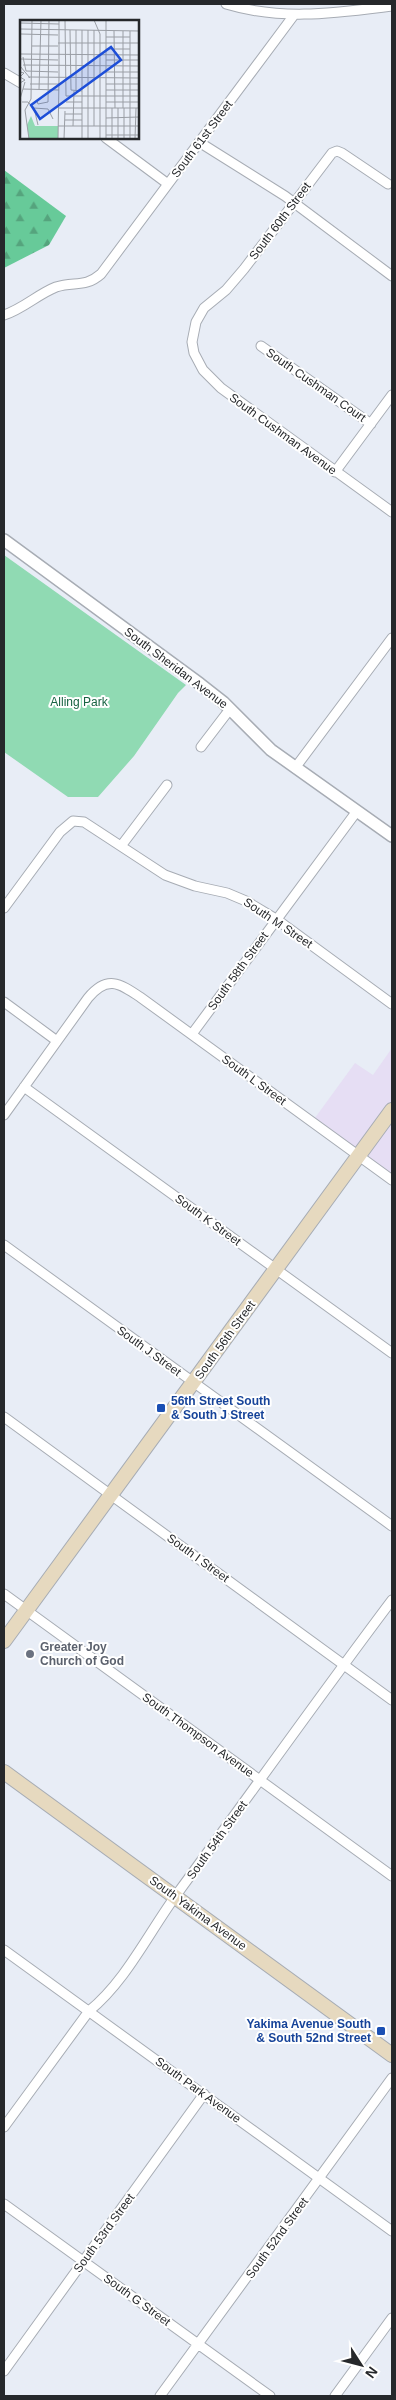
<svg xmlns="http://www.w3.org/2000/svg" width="396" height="2400" viewBox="0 0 396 2400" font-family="Helvetica,sans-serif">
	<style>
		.commercial { fill: #e6def4 }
		.forest { fill: url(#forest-firs) }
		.green { fill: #90dab3 }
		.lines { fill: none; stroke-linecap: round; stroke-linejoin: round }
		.minor-casing { stroke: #a7acb4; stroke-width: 11 }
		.tertiary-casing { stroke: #a7acb4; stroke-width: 14 }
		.secondary-casing { stroke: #a7acb4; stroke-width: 16 }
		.minor { stroke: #fff; stroke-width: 9 }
		.tertiary { stroke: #fff; stroke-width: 11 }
		.secondary { stroke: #e6d9bf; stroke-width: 14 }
		.transit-dot { fill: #1a4fb4; stroke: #fff; stroke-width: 2 }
		.worship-dot { fill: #6b7280; stroke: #fff; stroke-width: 2 }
		.labels { text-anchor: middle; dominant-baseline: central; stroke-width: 4; stroke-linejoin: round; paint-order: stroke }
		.street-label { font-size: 12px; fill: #26282b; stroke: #fff }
		.park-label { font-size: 12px; fill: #186343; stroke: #fff }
		.transit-label { font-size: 12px; font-weight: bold; fill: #164399; stroke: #fff; text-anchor: start }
		.worship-label { font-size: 12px; font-weight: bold; fill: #5b616d; stroke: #fff; text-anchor: start }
		.inset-road { fill: none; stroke: #9a9ea5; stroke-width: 1 }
		.view { fill: #1d4ed8; fill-opacity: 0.15; stroke: #1d4ed8; stroke-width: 2.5 }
		.inset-edge { fill: none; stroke: #26282b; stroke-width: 2.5 }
	</style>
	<defs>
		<pattern id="forest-firs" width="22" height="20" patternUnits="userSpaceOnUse" patternTransform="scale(1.25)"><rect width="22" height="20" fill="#67ca99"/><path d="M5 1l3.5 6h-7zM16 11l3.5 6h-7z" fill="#55a47d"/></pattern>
	</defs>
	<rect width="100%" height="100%" fill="#e8edf6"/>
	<path class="commercial" d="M392,1048V1180L312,1122L355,1063L373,1075Z"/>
	<path class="forest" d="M4,170L66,216L49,245L4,268Z"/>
	<path class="green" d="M4,555L186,685L178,693L134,756L98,797H68L4,752Z"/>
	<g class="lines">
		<g class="minor-casing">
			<path id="minor" d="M226,4C282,21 335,13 392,6
				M4,73L21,83
				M106,138L168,184
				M199,142L285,196L392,276
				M388,184L342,153L337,151L332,153L244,269L226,290L204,308L196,322L192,342L194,353L203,370L221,388L392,512
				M4,315C23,309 38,294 56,287C74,281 85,288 101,274L294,15
				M261,346L371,424
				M335,472L392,395
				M201,747L230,709
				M295,768L392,638
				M121,846L167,785
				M4,908L60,832L73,821L84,822L165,875L195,886L227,893L246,901L276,919L392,1004
				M4,1002L57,1041
				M192,1034L357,811
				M24,1087L392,1353
				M4,1115L88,998C107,975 119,983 140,997L392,1180
				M4,1245L392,1526
				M4,1417L392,1700
				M4,1594L392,1876
				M4,1950L392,2231
				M4,2127L89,2011C126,1981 149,1932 177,1894C249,1796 319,1697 392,1600
				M4,2204L270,2396
				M4,2371L204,2094
				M160,2396L392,2078
				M335,2396L392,2318"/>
		</g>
		<g class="tertiary-casing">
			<path id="tertiary" d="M4,540L200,684L223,702L271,750L392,836"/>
		</g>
		<g class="secondary-casing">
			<path id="secondary" d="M4,1641L392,1110
				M4,1772L392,2055"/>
		</g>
		<use href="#minor" class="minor"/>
		<use href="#tertiary" class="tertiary"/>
		<use href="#secondary" class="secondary"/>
	</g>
	<g class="transit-dot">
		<rect x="156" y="1403" width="10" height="10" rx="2.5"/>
		<rect x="376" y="2026" width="10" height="10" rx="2.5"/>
	</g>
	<circle class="worship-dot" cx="30" cy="1654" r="5"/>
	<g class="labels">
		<g class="street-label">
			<text transform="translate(202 139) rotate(-53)">South 61st Street</text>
			<text transform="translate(280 221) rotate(-53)">South 60th Street</text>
			<text transform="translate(316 385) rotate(35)">South Cushman Court</text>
			<text transform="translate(283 434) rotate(36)">South Cushman Avenue</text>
			<text transform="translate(176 668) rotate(37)">South Sheridan Avenue</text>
			<text transform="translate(278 923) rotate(34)">South M Street</text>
			<text transform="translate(238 971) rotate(-54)">South 58th Street</text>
			<text transform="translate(254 1080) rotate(36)">South L Street</text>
			<text transform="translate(208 1220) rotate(36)">South K Street</text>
			<text transform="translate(225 1340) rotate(-54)">South 56th Street</text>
			<text transform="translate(149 1351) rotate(36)">South J Street</text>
			<text transform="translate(198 1558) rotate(36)">South I Street</text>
			<text transform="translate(198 1735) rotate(36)">South Thompson Avenue</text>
			<text transform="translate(217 1840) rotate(-54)">South 54th Street</text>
			<text transform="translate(198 1913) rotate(36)">South Yakima Avenue</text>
			<text transform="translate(198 2090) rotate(36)">South Park Avenue</text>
			<text transform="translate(104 2233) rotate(-54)">South 53rd Street</text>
			<text transform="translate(277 2238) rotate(-54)">South 52nd Street</text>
			<text transform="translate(137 2300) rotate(36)">South G Street</text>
		</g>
		<g class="park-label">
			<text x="79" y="702">Alling Park</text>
		</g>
		<g class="transit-label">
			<text x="171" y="1401">56th Street South<tspan x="171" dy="14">&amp; South J Street</tspan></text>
			<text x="371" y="2024" text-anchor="end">Yakima Avenue South<tspan x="371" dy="14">&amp; South 52nd Street</tspan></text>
		</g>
		<g class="worship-label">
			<text x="40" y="1647">Greater Joy<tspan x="40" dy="14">Church of God</tspan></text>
		</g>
	</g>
	<g transform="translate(20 20)">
		<rect width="119" height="119" fill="#e8edf6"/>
		<path d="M11,96L15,106H38V119H9L7,105Z" fill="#90dab3"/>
		<path class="inset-road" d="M39,0V58M45,0L46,76H119M52,0H72M74,0H119M74,0L80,14V119M86,0V119M0,3L39,4M0,9L119,11M50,10L51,70L62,71M56,10V71M74,10V106M94,11L95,88M103,11V88M110,11V35M1,14L38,15M86,17H110M38,23H119M12,26H38M86,29H110M1,34L119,35M3,37L6,51L38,52M0,39L38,40M86,40H119M3,45L119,46M0,46L10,58M0,52L4,53L0,57L5,60L0,63M86,52H119M8,57L119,58M10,64H39M86,64H119M3,69L39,70M19,70L21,0M86,70H119M0,79L5,62M17,81L18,84L28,82L29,0M2,82H8L14,88L18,105M46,82H62M86,82H119M14,88L28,89L33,99M38,88H119M45,94H62M86,98L119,97M45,100H62M38,106H119M53,106L54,71M86,115H119M9,119L5,90L11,79L12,0M38,119L39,58M44,119L45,91M62,119V10M68,119V10M92,119V88M98,119V88M104,119V88M110,119V35M115,119L116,88"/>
		<path class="view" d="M91,27L101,40L20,99L11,85Z"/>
		<rect width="119" height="119" class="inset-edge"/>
	</g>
	<rect width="396" height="2400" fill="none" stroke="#26282b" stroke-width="10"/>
	<g transform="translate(361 2365) rotate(126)" stroke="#ffffff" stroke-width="4" paint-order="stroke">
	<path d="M0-4L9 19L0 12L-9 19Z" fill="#26282b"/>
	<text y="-8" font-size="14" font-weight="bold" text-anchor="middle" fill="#26282b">N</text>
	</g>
</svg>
